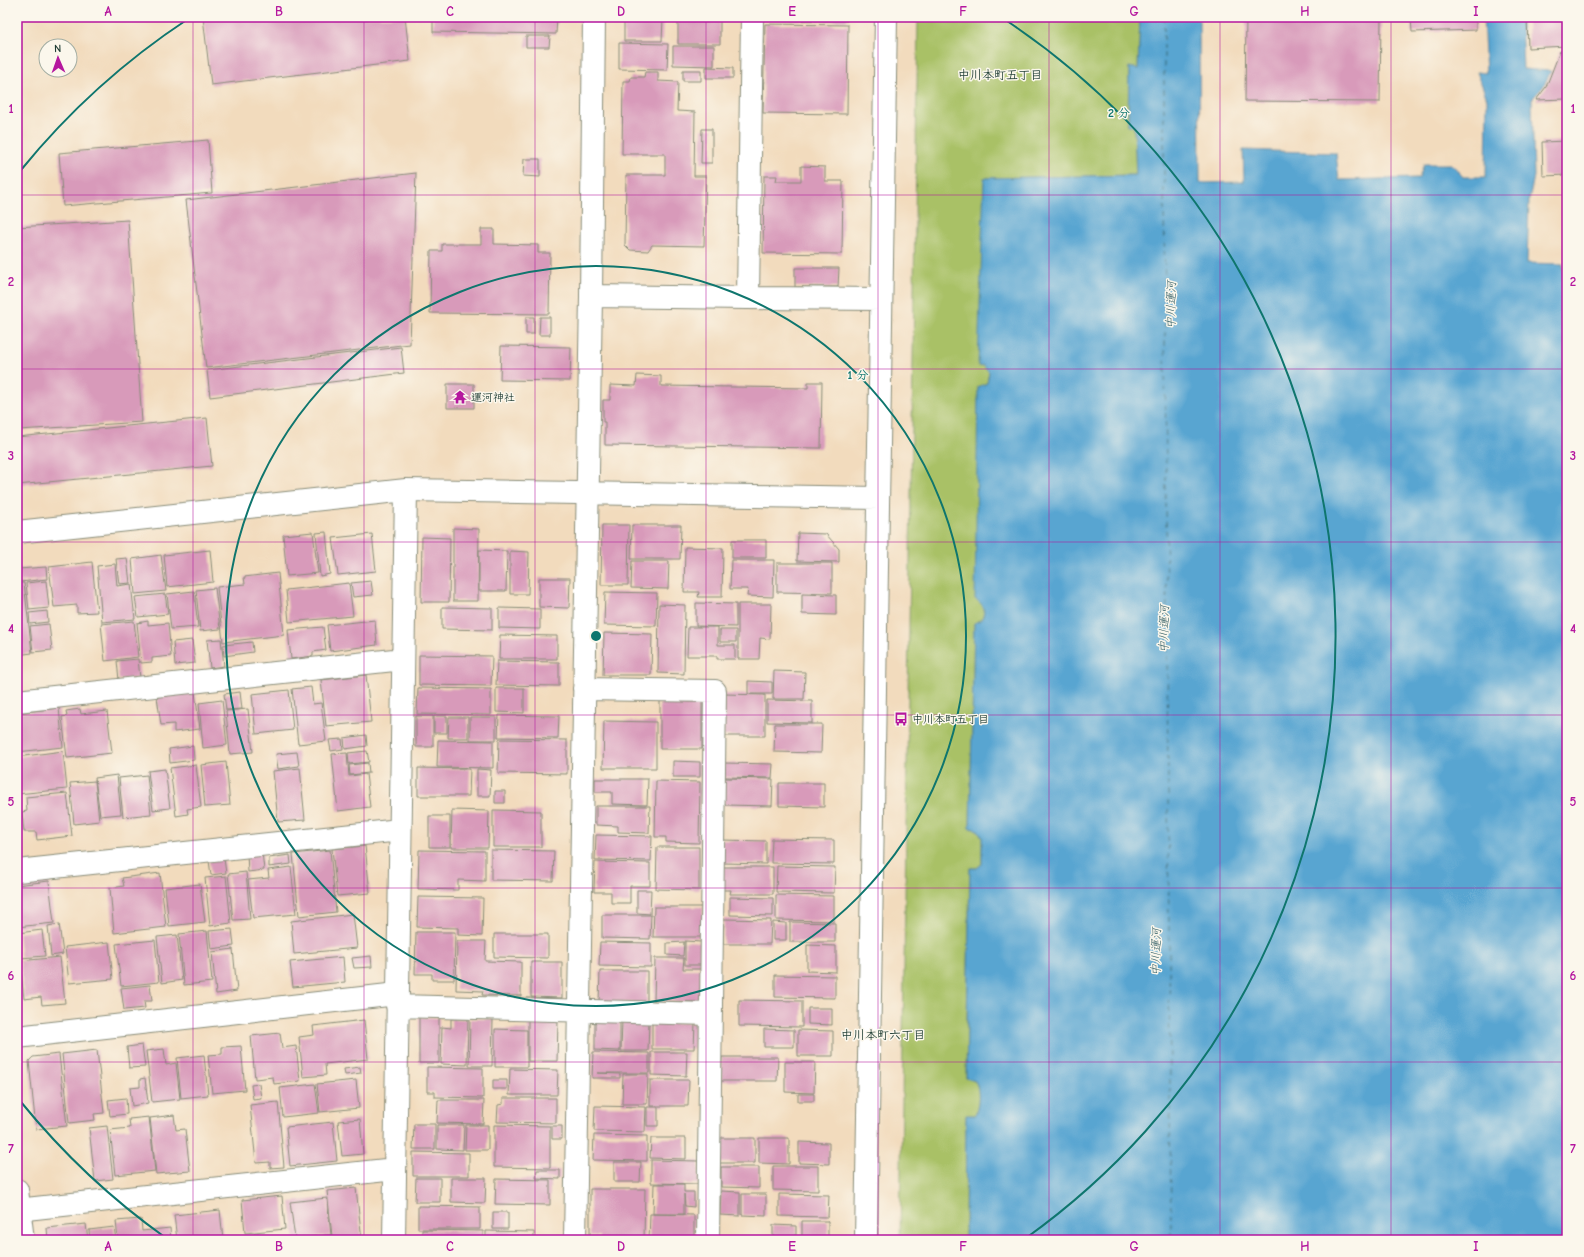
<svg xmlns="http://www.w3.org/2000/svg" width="1584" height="1257" viewBox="0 0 1584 1257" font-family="'Comic Neue','Klee One',sans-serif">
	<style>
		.green { fill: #a9c166; stroke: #647f4d }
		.water { fill: #59a5d1; stroke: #3c7182 }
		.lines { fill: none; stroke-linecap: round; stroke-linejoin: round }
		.ferry { stroke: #305c63; stroke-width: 1; stroke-dasharray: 5 4; stroke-linecap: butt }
		.building { fill: #d89aba }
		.minor-casing { stroke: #888c78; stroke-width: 24 }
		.minor { stroke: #fff; stroke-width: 22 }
		.grid { fill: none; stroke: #b5179e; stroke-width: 1; stroke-opacity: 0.55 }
		.ring { fill: none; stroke: #0f766e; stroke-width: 2 }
		.labels { text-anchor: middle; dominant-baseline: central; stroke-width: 3; stroke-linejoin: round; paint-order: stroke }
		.poi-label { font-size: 11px; font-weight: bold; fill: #1f3d34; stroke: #fbf7ec; text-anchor: start }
		.neighbourhood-label { font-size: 12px; font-weight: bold; fill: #1f3d34; stroke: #fbf7ec }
		.water-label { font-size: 12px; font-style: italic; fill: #305c63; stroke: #fbf7ec }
		.centre { fill: #0f766e; stroke: #fbf7ec; stroke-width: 2 }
		.ring-label { font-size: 12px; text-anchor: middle; font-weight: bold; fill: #0f766e; stroke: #fbf7ec; stroke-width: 3; stroke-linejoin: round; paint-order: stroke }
		.neatline { fill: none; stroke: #b5179e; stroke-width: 1.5 }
		.grid-label { font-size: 13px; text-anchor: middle; font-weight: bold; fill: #b5179e }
	</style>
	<rect width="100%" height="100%" fill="#fbf7ec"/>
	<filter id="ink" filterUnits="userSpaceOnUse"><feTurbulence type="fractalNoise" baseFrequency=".025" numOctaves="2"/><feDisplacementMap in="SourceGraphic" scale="8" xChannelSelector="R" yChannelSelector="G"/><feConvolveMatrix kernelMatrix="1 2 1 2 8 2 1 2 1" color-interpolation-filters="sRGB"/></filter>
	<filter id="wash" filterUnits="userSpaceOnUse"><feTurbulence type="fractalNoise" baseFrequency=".012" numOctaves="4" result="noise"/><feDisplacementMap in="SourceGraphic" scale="16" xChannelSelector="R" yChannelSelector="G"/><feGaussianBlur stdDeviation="0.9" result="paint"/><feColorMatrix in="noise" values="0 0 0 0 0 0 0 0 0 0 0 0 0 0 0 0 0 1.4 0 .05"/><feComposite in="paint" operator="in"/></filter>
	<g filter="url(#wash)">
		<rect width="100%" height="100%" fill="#f2dbbd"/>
		<path class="green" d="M918,17H1140L1138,69L1129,67L1128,125L1134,126L1136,175L984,178V366L989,371L987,383L978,387L981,602C987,611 984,620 974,623L970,828L978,830L982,837V864L977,868H970L966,1078C969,1079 973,1080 976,1082C981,1086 978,1109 975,1115L966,1116L965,1240H900Z"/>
		<path class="water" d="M1140,17H1199L1200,183L1244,182L1243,150L1336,153L1339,180L1419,178L1424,164H1452L1463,177H1486L1487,99L1477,72L1486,73L1483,17H1521L1523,69L1551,71L1543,87L1532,99L1534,176L1529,201L1527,263L1563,264L1567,393V1222L1563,1240H965L966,1115H975C979,1106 980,1089 975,1081L966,1078L970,868H977L982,864V837L978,830L970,828L974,623L980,621C987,612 984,604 975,599L978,387L987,383L989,372L984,366L978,365L984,178L1136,175L1134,126H1128L1129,67L1138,69Z"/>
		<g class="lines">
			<path class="ferry" d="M1164,17V187L1171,1240"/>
		</g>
		<g id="blocks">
			<path class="building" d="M203,17H405L410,61L211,85Z
				M433,17H557L556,34L433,32Z
				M624,17L663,18L662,41H624Z
				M768,17H847V21L768,20Z
				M1246,17L1381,18L1380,102L1245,101Z
				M1411,17H1476V30L1412,32Z
				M1527,17H1567V46L1528,48Z
				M678,19H720V44H678Z
				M765,24L848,25L847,114L763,113Z
				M526,36H550L549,47H526Z
				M619,43L668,44L667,70L619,69Z
				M673,46H714V66L673,65Z
				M1560,51H1567V99L1536,100L1546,87Z
				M706,67L733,68V78H706Z
				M683,70H701V81H683Z
				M645,72H658V81L678,82L677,111L695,112L694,176H706L704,246L652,245L648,251L630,250L625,245L626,175H665V154H622L623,81H630L631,77H644Z
				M702,129H712V163H701Z
				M208,140L212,193L63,206L59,153Z
				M1567,141V175L1543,176L1542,142Z
				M524,159H540V177L523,176Z
				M801,166L825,167V181H843L842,254L763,253L764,176H777L776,181H801Z
				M416,173L410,344L206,368L186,200Z
				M128,220L142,422L19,430L17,408V227Z
				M481,229H494V244L538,245V253H550L549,314L430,313L431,251H442V244H481Z
				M795,268H839L838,287H795Z
				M526,317H534V334H526Z
				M540,317H550V335H539Z
				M501,346L571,347L570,381L500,380Z
				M401,347L404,373L210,397L207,370Z
				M637,375L661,376V386L808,388V382H822L821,448L605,445V422H603V400H610V385L636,386Z
				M447,384H474V408H447Z
				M207,418L212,466L17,485V437Z
				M602,525H629L628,585H601Z
				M632,525H681L680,559H631Z
				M453,528L479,529L478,601H453Z
				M313,532L318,573L287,576L283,535Z
				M326,532L330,574L320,576L316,533Z
				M798,533L826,534L839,549V562L797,561Z
				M372,534L376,571L338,575L333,538Z
				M422,537L450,538L449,602H421Z
				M732,540H766V558H732Z
				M685,547L723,548L722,597H698L699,592H684Z
				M210,550L213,582L167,587L164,555Z
				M479,550L507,551L506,591H479Z
				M510,551L529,552L528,594H510Z
				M161,555L166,591L135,594L132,559Z
				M127,558L130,583L119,584L116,559Z
				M731,560H774L773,597L747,596L748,589H730Z
				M632,561H669L668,589L631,588Z
				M92,562L97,612L77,613V605L54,607L49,567Z
				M777,563H832V593L777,592Z
				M115,564L117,586L131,584L135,619L102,622L97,566Z
				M46,567L47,579L20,582L18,569Z
				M278,573L284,635L223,642L217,587L245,584L244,577Z
				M539,578H570L569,608L539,607Z
				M46,581L49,608L29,610L26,583Z
				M371,581L373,595L353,597L351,583Z
				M17,583H24L32,653L17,655Z
				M349,583L353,616L289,622L286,590Z
				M215,588L220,629L200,631L196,590Z
				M194,591L198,627L171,629L167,594Z
				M605,592L657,593L656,626L604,625Z
				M165,594L168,614L138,617L135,597Z
				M802,594L836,595V615L802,614Z
				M696,603L736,604V627L696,626Z
				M659,604L685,605L684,674L658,673Z
				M738,604H771L770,639L760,638L759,659H738Z
				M442,607L492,608V630L442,629Z
				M499,608L540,609V629L499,628Z
				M47,611L48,622L30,624L29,613Z
				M375,620L377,645L330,651L327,625Z
				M134,621L138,657L105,661L101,624Z
				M148,621V625L168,623L171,656L152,658V662L141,663L137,623Z
				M49,624L52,650L33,652L30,626Z
				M323,627L326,650L313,652V656L291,659L288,630Z
				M688,627H718V645H735V659H717V656H687Z
				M720,630H736V642H720Z
				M604,633L652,634L651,675H603Z
				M500,635L557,636V659H499Z
				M221,639L224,666L210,668L207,640Z
				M192,640L195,663L175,665L173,642Z
				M252,642L253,652L224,656L223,645Z
				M419,655L492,656L491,686L419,685Z
				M138,659L140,678L119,680L117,661Z
				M497,661L559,662V686L496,685Z
				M774,671L805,672L804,699H773Z
				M366,675L371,722L326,726L321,680Z
				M748,681L772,682V694H748Z
				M311,687L313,704L321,703L326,741L298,744L292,689Z
				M418,688L491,689V715L417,714Z
				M496,688H524V713L496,712Z
				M289,690L293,730L256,734L252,694Z
				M195,692L200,729L174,732V724L161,725L157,697Z
				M240,692L242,709L226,710L224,694Z
				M724,694L765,695V736H724Z
				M222,700L227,745L203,748L199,703Z
				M767,700L812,701V723L767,722Z
				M660,701L702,702V749H660Z
				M59,708L63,747L17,752V713Z
				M80,709L81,714L107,711L112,753L67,758L62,717L67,716L66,711Z
				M248,709L253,752L230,754L226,711Z
				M499,715L559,716L558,738L498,737Z
				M416,716H433V747H416Z
				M434,716H447V733H434Z
				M449,717H468V738H448Z
				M470,717H496V740H470Z
				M604,721L656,722V768H603Z
				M775,724H822L821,753L774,752Z
				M366,735L367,746L345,749L344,738Z
				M342,739L343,749L331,751L329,740Z
				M499,739L567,740V774L498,773Z
				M438,740L493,741V768L437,767Z
				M193,746L194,760L170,763L169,749Z
				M63,751L67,789L17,794V757Z
				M367,751L369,762L349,764L348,753Z
				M297,752L299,766L278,769L276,754Z
				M347,753L349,776L366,774L370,807L338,811L332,754Z
				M673,761L700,762V777H673Z
				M226,762L230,805L205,807L201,765Z
				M368,763L369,773L350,775L349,765Z
				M724,763L773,764L772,778L724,777Z
				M196,765L201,807L187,809L188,814L176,816L170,768Z
				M300,768L305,820L278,822L273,771Z
				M418,768L470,769L469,796H418Z
				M165,769L170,808L153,810L148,771Z
				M477,769L491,770L490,796H477Z
				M117,775L121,814L100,816L95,778Z
				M147,775L151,814L123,817L119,778Z
				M724,778L773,779L772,806L724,805Z
				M595,779H648L647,805L612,804V792H595Z
				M95,781L99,821L74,824L70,783Z
				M656,781L700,782L699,843L666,842V837H655Z
				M779,783H824V807L779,806Z
				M495,791H505V803H495Z
				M67,793L72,836L37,840L36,832H24L22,812L27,811L26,797Z
				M596,806H650L649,833L618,832V826L596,825Z
				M452,810L489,811L488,848H451Z
				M493,810L541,811V847H493Z
				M429,816H450V847H429Z
				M596,835L652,836L651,861L595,860Z
				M772,839L834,840V864L771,863Z
				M722,840L766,841V864L722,863Z
				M365,846L370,893L337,896L332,849Z
				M657,847H699V890L656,889Z
				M330,850L336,912L299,916L293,854Z
				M419,850L485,851V881L458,880V890L418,889Z
				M491,850L554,851L553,881L491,880Z
				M262,852L264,870L248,872L247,854Z
				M290,855L291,864L269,867V858Z
				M224,859L226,873L211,875L209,861Z
				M595,862L650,863V886H630V903H611V892H594Z
				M777,866L835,867L834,893L776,892Z
				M291,867L296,914L253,918L248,880L269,878L268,870Z
				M723,867H773V894H730L731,890H723Z
				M246,872L250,919L233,920L228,874Z
				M160,873L166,927L114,933L110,888L124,886L122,878Z
				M226,876L231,923L210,926L205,878Z
				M49,881L54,923L17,927V885Z
				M200,884L205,922L169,926L165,888Z
				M637,890H651L650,914L637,913Z
				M776,895L834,896V921L776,920Z
				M418,897L483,898L482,936L458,935V928L417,927Z
				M730,897L773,898V916L730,915Z
				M654,907H703L702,937H653Z
				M353,914L357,948L294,954L291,921Z
				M602,915H651L650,939L602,938Z
				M724,919L771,920L770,944H723Z
				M773,922L786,923V940H773Z
				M790,922L835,923V942H790Z
				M59,924L63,954L51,956L48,926Z
				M232,929L234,946L211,949L209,931Z
				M42,930L45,956L21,958L18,933Z
				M207,931L212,982L184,985L179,934Z
				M416,932H455L454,980H432V974H415Z
				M494,934H548V958L494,957Z
				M177,935L182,980L162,983L157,937Z
				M155,940L159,982L121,986L116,944Z
				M457,941H486L485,961L521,962V996L482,995L483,991L456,990Z
				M685,941L701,942V965H685Z
				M109,942L113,979L69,983L65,947Z
				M600,942L651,943V967L599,966Z
				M684,942L683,956L667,955V943Z
				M807,945L836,946V972L807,971Z
				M233,949L237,991L216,994L212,952Z
				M371,956L372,967L354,968L352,958Z
				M60,957L65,1003L42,1005L41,997L24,999L20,961Z
				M343,957L345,982L293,987L290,962Z
				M655,958H684L683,969H701V1002L654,1001Z
				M531,962H562V998L531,997Z
				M600,971H647V1003L599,1002Z
				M775,975L835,976V998L775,997Z
				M150,985L152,1001H144L145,1008L124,1010L121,988Z
				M739,1000L802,1001V1027L739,1026Z
				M808,1008H832V1025L808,1024Z
				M419,1017L439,1018V1063H419Z
				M451,1019H468L467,1065L441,1064L442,1027L451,1028Z
				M470,1019H493L492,1066H469Z
				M364,1020L368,1059L325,1064L326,1075L303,1077L299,1037L314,1035L313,1026Z
				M528,1020H558L557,1061H528Z
				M595,1021H620V1051L595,1050Z
				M622,1021H649L648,1051H621Z
				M652,1023H695L694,1049H652Z
				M495,1029L527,1030V1067H495Z
				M764,1029L794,1030V1047H764Z
				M798,1030L833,1031V1056H798Z
				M280,1033L282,1048L296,1046L300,1081L274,1084L273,1077L255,1079L251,1036Z
				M142,1045L145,1067L129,1068L127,1047Z
				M241,1046L245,1090L212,1093L208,1055L222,1054V1047Z
				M164,1049L166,1065L176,1063L180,1099L152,1102L146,1051Z
				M97,1050L104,1113L94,1114L95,1120L69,1123L62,1054Z
				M593,1052L649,1053V1073H597L620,1074V1078H592Z
				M651,1052H687L686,1076L651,1075Z
				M59,1054L67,1126L36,1129L29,1061L33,1057Z
				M204,1055L208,1095L181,1098L177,1058Z
				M722,1057H778L777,1081H721Z
				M785,1062H815L814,1093L785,1092Z
				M360,1067L361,1073L345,1075L344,1069Z
				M427,1067L483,1068V1098L435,1097V1092H427Z
				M510,1069L558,1070L557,1095H509Z
				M623,1074H648L647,1104H622Z
				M145,1078L148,1103L132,1106L130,1088L140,1087V1079Z
				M356,1080L359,1108L320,1112L317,1084Z
				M493,1080H507V1089H493Z
				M650,1080H689L688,1106H650Z
				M259,1084L261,1098L253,1099L251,1085Z
				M315,1084L319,1113L283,1117L280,1088Z
				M798,1094H814V1101H798Z
				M126,1098L127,1114L110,1116L108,1100Z
				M503,1098H556V1123L497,1122L498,1105L503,1104Z
				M438,1100H484L483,1124L437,1123Z
				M278,1102L284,1167L270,1168V1162L256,1163L250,1105Z
				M595,1106L646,1107L645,1132L594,1131Z
				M647,1107H658V1126H647Z
				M174,1115L176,1130L185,1129L190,1171L156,1174L150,1118Z
				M149,1117L155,1171L115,1175L110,1130L130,1128L129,1119Z
				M360,1119L363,1154L342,1156L338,1121Z
				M333,1122L337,1161L290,1166L286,1127Z
				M414,1124H435V1149H413Z
				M437,1125H464L463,1150L437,1149Z
				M466,1125H488V1150H465Z
				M494,1125L550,1126V1168L494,1167Z
				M107,1126L113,1179L95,1181L89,1128Z
				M552,1126H562V1139H552Z
				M594,1135L647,1136V1161L593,1160Z
				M651,1138H686V1159L650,1158Z
				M720,1138H755V1163H720Z
				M759,1138H789V1164L759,1163Z
				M799,1142L829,1143V1164L799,1163Z
				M413,1152L469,1153V1176H413Z
				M651,1160L699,1161V1184L651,1183Z
				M614,1162H641L640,1182H614Z
				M773,1166H818V1191L773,1190Z
				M721,1167H759V1188L721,1187Z
				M537,1170H560V1179L536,1178Z
				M416,1178H440V1202H415Z
				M451,1178H486L485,1203L451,1202Z
				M496,1179L550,1180V1205L495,1204Z
				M654,1184H684V1192H694V1207L685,1206L684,1194V1214H653Z
				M356,1188L362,1240H324V1236H332L327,1191Z
				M590,1189H645L644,1240H600V1236H590Z
				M721,1191L740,1192V1216L720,1215Z
				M742,1194H766V1216L742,1215Z
				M779,1194L829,1195L828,1217L779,1216Z
				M282,1196L285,1229L245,1233L242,1200Z
				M327,1198L331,1235L295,1239L290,1202Z
				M418,1206L480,1207V1229H418Z
				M220,1210L223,1240H177L174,1215Z
				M493,1212H508V1229H493Z
				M650,1214L694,1215V1240H649Z
				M141,1219L142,1231L170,1228L171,1240H118L116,1221Z
				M802,1221H828V1240H802Z
				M86,1224L88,1240H48L47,1228Z
				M773,1225L796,1226V1238L773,1237Z
				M114,1227L116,1240H90L89,1230Z
				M422,1230L483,1231V1240H422Z
				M486,1231L534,1232V1240H486Z
				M259,1234L260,1240H246L245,1236Z"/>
		</g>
	</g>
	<g filter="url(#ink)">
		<use href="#blocks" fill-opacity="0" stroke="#888c78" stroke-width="1"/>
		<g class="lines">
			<g class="minor-casing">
				<path id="minor" d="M591,296L748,298L752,17
					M748,298L881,299
					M17,532L406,490L878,498
					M584,689L715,691L708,1240
					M17,701L403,659
					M17,871L400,830
					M397,1006L711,1014
					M17,1037L397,994
					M17,1190L23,1240
					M17,1210L395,1169
					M394,1240L406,490
					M575,1240L591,296L594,17
					M866,1240L886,17"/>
			</g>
			<use href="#minor" class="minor"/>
		</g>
	</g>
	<path class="grid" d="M193,17V1240M364,17V1240M535,17V1240M706,17V1240M878,17V1240M1049,17V1240M1220,17V1240M1391,17V1240M17,195H1567M17,369H1567M17,542H1567M17,715H1567M17,888H1567M17,1062H1567"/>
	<g class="ring">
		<circle cx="596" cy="636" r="370"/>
		<path d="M166 1238A740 740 0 0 1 21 1102M21 170A740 740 0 0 1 188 19M1004 19A740 740 0 0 1 1026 1238"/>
	</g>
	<defs>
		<g id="temple-bare" transform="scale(1.08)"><path d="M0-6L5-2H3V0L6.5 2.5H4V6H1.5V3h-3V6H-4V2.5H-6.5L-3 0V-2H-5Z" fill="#b5179e" stroke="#fbf7ec" stroke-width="2.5" paint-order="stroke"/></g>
		<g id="bus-bare" transform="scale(1.08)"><path d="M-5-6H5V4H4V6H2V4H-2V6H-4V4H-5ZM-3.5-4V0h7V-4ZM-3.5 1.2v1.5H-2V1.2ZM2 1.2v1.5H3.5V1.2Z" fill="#b5179e" stroke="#fbf7ec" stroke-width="2.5" paint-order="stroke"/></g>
	</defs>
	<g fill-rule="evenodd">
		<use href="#temple-bare" x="460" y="397"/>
		<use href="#bus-bare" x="901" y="719"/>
	</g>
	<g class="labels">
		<g class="poi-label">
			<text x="471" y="397">運河神社</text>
			<text x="912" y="719">中川本町五丁目</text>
		</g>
		<g class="neighbourhood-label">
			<text x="1000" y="75">中川本町五丁目</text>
			<text x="883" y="1035">中川本町六丁目</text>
		</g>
		<g class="water-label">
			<text transform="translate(1171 305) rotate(-89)">中川運河</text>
			<text transform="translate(1164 629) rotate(-89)">中川運河</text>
			<text transform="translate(1156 952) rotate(-89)">中川運河</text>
		</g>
	</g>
	<circle cx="596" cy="636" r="6" class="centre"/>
	<g class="ring-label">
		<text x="1119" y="117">2 分</text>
		<text x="858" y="379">1 分</text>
	</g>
	<rect width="1584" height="1257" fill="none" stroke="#fbf7ec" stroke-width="44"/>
	<g transform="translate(58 58) rotate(358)"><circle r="19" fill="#fbf7ec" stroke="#a3ada2"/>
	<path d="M0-3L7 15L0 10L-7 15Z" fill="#b5179e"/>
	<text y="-6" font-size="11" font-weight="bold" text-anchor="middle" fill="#1f3d34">N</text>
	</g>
	<rect x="22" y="22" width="1540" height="1213" class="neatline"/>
	<g class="grid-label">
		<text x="108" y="16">A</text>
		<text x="279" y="16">B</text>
		<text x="450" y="16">C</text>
		<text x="621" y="16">D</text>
		<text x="792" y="16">E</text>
		<text x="963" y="16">F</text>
		<text x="1134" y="16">G</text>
		<text x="1305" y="16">H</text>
		<text x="1476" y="16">I</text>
		<text x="11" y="113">1</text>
		<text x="1573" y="113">1</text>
		<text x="11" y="286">2</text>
		<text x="1573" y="286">2</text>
		<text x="11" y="460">3</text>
		<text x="1573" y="460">3</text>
		<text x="11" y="633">4</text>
		<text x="1573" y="633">4</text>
		<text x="11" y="806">5</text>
		<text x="1573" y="806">5</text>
		<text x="11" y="980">6</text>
		<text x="1573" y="980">6</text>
		<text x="11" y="1153">7</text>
		<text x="1573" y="1153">7</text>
		<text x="108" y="1251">A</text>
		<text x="279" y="1251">B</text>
		<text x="450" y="1251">C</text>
		<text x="621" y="1251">D</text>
		<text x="792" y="1251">E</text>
		<text x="963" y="1251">F</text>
		<text x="1134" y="1251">G</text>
		<text x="1305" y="1251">H</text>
		<text x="1476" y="1251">I</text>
	</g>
</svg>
